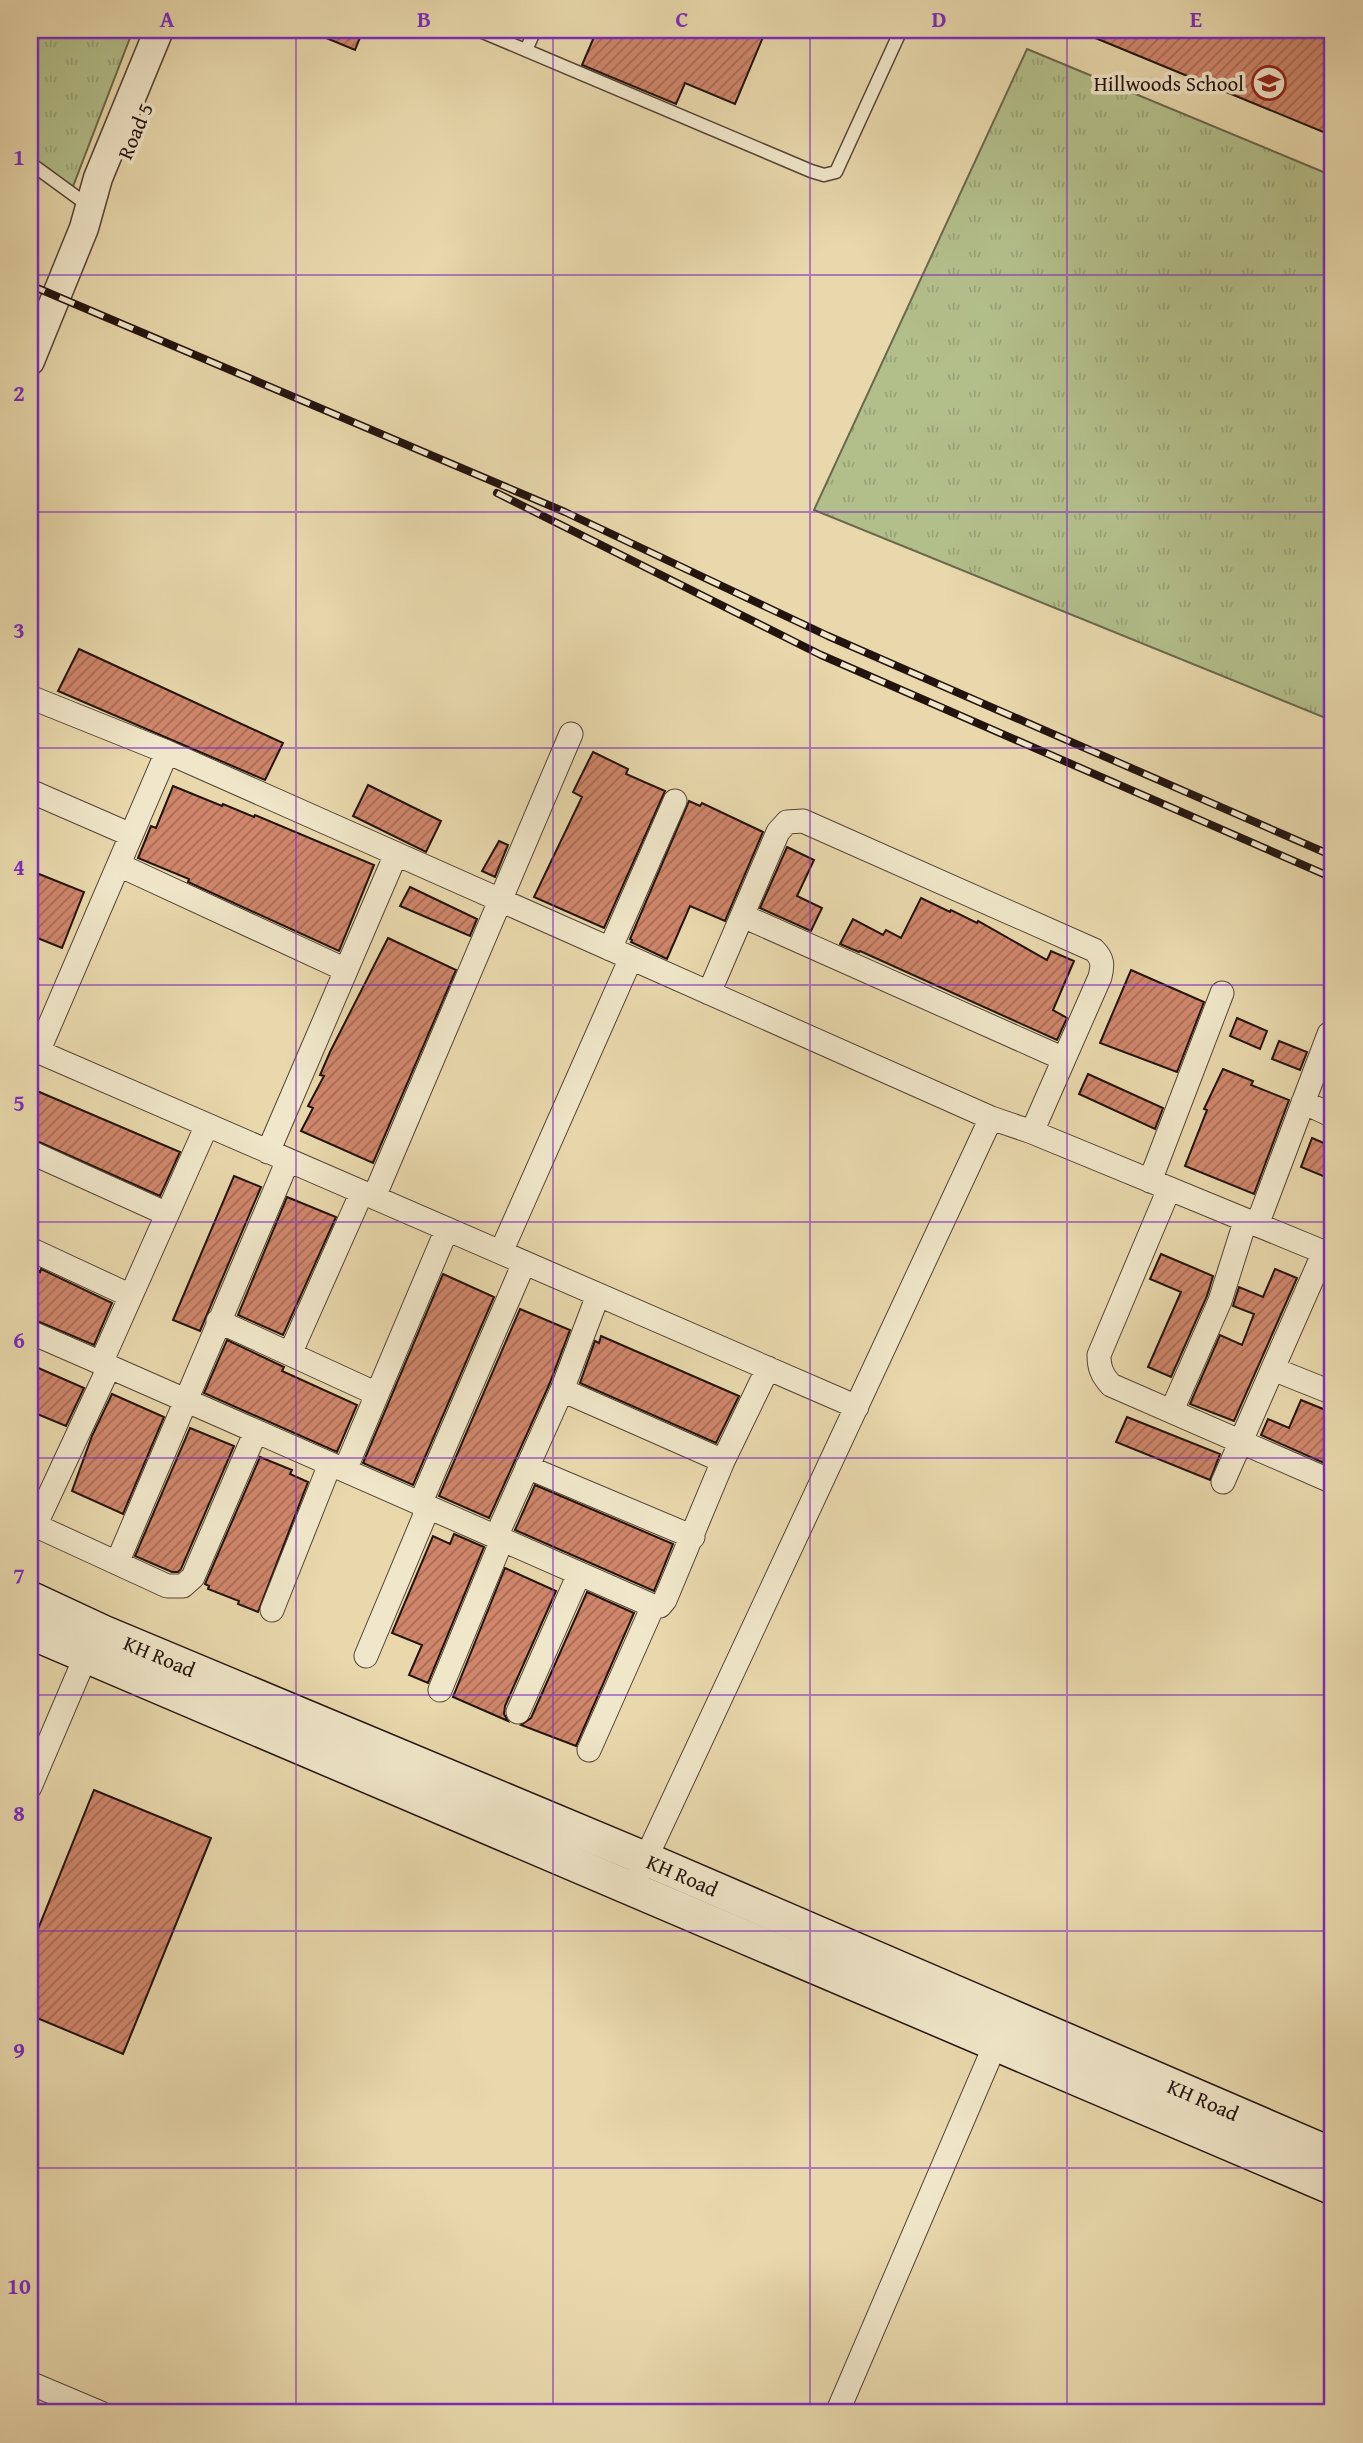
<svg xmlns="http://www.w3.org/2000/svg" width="1363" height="2443" viewBox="0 0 1363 2443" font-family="'Gentium Book Plus',serif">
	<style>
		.grass { fill: url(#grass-tufts); stroke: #6b694c; stroke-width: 2 }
		.building { fill: url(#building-hatch); stroke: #23130d; stroke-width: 2 }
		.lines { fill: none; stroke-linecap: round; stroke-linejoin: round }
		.service-casing { stroke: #544435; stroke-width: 15 }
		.minor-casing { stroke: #544435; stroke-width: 25 }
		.tertiary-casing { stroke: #544435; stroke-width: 31 }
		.secondary-casing { stroke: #23130d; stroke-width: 36 }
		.service { stroke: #f0e6c9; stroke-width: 12 }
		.minor { stroke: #f0e6c9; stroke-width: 23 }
		.tertiary { stroke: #f0e6c9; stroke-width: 28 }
		.secondary { stroke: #f0e6c9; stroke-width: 33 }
		.rail-casing { stroke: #23130d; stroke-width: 8 }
		.rail { stroke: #f0e6c9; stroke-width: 5; stroke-dasharray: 16; stroke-linecap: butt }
		.grid { fill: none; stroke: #7b2cbf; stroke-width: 2; stroke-opacity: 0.55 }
		.labels { text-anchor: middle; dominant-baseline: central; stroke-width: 7; stroke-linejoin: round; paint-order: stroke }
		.poi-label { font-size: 21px; fill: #23130d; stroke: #f0e6c9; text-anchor: end }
		.street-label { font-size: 21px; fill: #23130d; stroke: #f0e6c9 }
		.neatline { fill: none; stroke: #7b2cbf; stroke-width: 2.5 }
		.grid-label { font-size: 23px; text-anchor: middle; font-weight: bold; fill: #7b2cbf }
	</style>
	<defs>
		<pattern id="grass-tufts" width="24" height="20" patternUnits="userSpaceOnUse" patternTransform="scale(1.75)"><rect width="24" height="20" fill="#b3bf8b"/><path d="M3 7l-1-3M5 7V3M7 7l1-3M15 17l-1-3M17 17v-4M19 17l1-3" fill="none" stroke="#9aa377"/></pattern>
		<pattern id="building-hatch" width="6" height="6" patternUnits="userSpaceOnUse" patternTransform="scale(1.75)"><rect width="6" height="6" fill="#cf866b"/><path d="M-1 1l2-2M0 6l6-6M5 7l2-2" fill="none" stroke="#a86c56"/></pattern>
	</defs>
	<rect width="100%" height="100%" fill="#e8d8ac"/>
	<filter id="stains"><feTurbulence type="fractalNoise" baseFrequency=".00286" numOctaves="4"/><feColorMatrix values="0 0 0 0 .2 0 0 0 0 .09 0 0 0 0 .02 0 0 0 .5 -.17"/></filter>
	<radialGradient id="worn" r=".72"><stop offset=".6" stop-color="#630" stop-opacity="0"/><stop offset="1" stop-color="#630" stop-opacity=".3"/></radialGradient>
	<path class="grass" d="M30,30H133L72,189L30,172Z
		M1027,49L1333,176V721L814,510Z"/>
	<path class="building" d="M307,30H363L355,50Z
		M597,30H766L735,104L685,83L676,104L582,65Z
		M1076,30H1333V136Z
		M79,649L283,743L265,780L58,691Z
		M593,752L628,769L626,774L665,791L604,928L534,897L582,797L573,792Z
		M368,785L441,821L426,852L353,816Z
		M173,786L222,806L223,804L254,817L255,815L374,865L339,951L188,882L189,879L138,858L151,826L156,828Z
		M689,801L700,806L702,803L763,832L725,921L690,906L667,959L631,942L632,940L630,939Z
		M499,841L508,845L495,877L482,871Z
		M787,847L814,860L797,896L822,908L811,931L760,908Z
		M39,874L84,892L62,948L30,935V897Z
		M410,887L477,919L470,936L400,906Z
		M921,898L950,912L951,910L977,923L978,921L1047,960L1051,951L1074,961L1053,1010L1067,1018L1057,1040L860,951L859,952L840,944L853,919L883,935L886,930L901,938Z
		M388,938L456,970L373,1163L301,1131L313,1108L308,1106L324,1076L320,1075L330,1052Z
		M1131,970L1204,1002L1177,1072L1100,1043Z
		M1237,1018L1267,1031L1260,1049L1230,1036Z
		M1279,1041L1307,1052L1300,1070L1272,1059Z
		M1223,1069L1253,1081L1251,1085L1289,1100L1254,1194L1185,1166L1207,1110L1204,1109Z
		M1088,1074L1163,1108L1155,1129L1079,1094Z
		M30,1088L180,1152L160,1196L30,1138Z
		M1312,1138L1333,1147V1180L1301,1167Z
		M234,1176L261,1187L200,1331L173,1320Z
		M287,1197L336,1217L283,1335L238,1315Z
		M1161,1254L1213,1276L1207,1296L1171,1377L1148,1367L1181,1292L1150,1279Z
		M30,1267L40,1272L41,1269L112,1303L94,1345L30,1318Z
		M1275,1269L1297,1278L1234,1421L1190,1404L1220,1335L1242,1345L1254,1314L1233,1306L1239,1287L1263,1297Z
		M443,1274L494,1297L413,1485L363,1463Z
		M520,1309L570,1330L549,1385L489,1518L439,1496Z
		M601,1336L739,1396L716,1443L580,1383L595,1341L599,1343Z
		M227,1340L284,1367L282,1371L357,1405L337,1452L204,1393Z
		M36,1367L84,1388L66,1426L30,1411V1383Z
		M112,1394L164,1417L123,1514L72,1491L92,1436Z
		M1301,1400L1333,1413V1467L1261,1435L1268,1419L1289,1428Z
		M1127,1417L1220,1454L1210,1480L1116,1442Z
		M190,1428L234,1446L181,1569L178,1572H172L135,1556Z
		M260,1457L292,1470L290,1474L308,1482L258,1612L238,1604L239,1601L208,1589L209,1586L205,1584Z
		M535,1485L673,1544L654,1591L515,1530Z
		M454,1534L484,1547L428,1683L409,1675L422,1645L392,1633L433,1536L450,1544Z
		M505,1568L556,1591L505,1706L504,1714L508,1721L453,1697Z
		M587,1592L634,1613L576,1746L521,1725L531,1718Z
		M94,1790L211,1838L123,2054L30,2015V1949Z"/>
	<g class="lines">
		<g class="service-casing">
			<path id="service" d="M478,30L811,171L824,175L836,172L901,30
				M526,50L535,30
				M30,163L89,206"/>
		</g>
		<g class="minor-casing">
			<path id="minor" d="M30,697L167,752L38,1052
				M167,752L991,1118
				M30,791L131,835
				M119,865L346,970
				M743,916L1064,1059
				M610,949L675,801
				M709,993L778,832L787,822L803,821L1094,950C1103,959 1103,965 1100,977L1032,1132
				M30,1048L857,1407
				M1303,1102L1333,1116
				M30,1152L167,1214
				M268,1152L396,854
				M1150,1181L1222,993
				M1169,1189L1099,1355C1099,1368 1102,1375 1111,1385L1333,1482
				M374,1197L571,734
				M1257,1225L1329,1034
				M30,1249L131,1296
				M501,1252L631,958
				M218,1321L377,1394
				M30,1332L101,1363L207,1125
				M290,1354L362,1192
				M101,1363L653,1606L589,1750
				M1273,1369L1333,1393
				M562,1390L723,1461
				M1172,1410L1220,1301L1245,1222
				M527,1467L693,1537
				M345,1470L447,1229
				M1223,1482L1324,1252
				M420,1504L524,1263
				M30,1523L167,1586H183L193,1577L256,1431
				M35,1526L109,1367
				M496,1537L562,1390L598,1295
				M117,1563L288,1160
				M653,1606H660L665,1600L723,1461L768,1368
				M272,1610L330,1464
				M366,1656L428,1508
				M440,1690L502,1540
				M518,1712L579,1574
				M30,1787L85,1658
				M640,1871L991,1118L1032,1132L1333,1256
				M30,2383L101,2413
				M837,2413L1001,2031"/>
		</g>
		<g class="tertiary-casing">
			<path id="tertiary" d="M30,361L84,228L98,178L159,30"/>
		</g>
		<g class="secondary-casing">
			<g id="secondary">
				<path id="s1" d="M30,1598L103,1632L646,1859L1333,2155"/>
				<path d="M30,1632L1333,2188"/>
			</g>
		</g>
		<use href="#service" class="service"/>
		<use href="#minor" class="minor"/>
		<use href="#tertiary" class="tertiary"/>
		<use href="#secondary" class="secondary"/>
		<g class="rail-casing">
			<path id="rail" d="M30,285L565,512L828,636L1333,856
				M497,493L821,655L1333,878"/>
		</g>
		<use href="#rail" class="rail"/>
	</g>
	<path class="grid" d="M296,30V2413M553,30V2413M810,30V2413M1067,30V2413M30,275H1333M30,512H1333M30,748H1333M30,985H1333M30,1222H1333M30,1458H1333M30,1695H1333M30,1931H1333M30,2168H1333"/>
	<defs>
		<g id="school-ring" transform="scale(1.75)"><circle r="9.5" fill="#f0e6c9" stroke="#8f2418" stroke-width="1.5"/><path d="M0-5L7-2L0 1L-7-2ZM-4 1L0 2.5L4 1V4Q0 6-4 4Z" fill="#8f2418"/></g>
	</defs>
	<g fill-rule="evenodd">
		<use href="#school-ring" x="1269" y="83"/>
	</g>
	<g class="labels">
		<g class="poi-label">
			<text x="1244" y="83">Hillwoods School</text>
		</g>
		<g class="street-label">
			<text transform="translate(135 131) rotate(-67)">Road 5</text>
			<text stroke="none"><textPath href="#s1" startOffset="142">KH Road</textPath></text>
			<text stroke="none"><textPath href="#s1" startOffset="709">KH Road</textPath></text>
			<text stroke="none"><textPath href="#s1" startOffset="1276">KH Road</textPath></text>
		</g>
	</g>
	<rect width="1363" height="2443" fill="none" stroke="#e8d8ac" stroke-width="77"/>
	<rect x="38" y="38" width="1286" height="2366" class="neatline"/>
	<g class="grid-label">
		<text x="167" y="27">A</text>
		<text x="424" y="27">B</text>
		<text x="682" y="27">C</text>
		<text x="939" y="27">D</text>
		<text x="1196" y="27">E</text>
		<text x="19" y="165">1</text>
		<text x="19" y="401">2</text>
		<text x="19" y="638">3</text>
		<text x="19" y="875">4</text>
		<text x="19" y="1111">5</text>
		<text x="19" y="1348">6</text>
		<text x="19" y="1584">7</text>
		<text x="19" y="1821">8</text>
		<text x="19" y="2058">9</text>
		<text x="19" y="2294">10</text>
	</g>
	<rect width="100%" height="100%" filter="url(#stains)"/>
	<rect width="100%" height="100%" fill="url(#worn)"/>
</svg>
